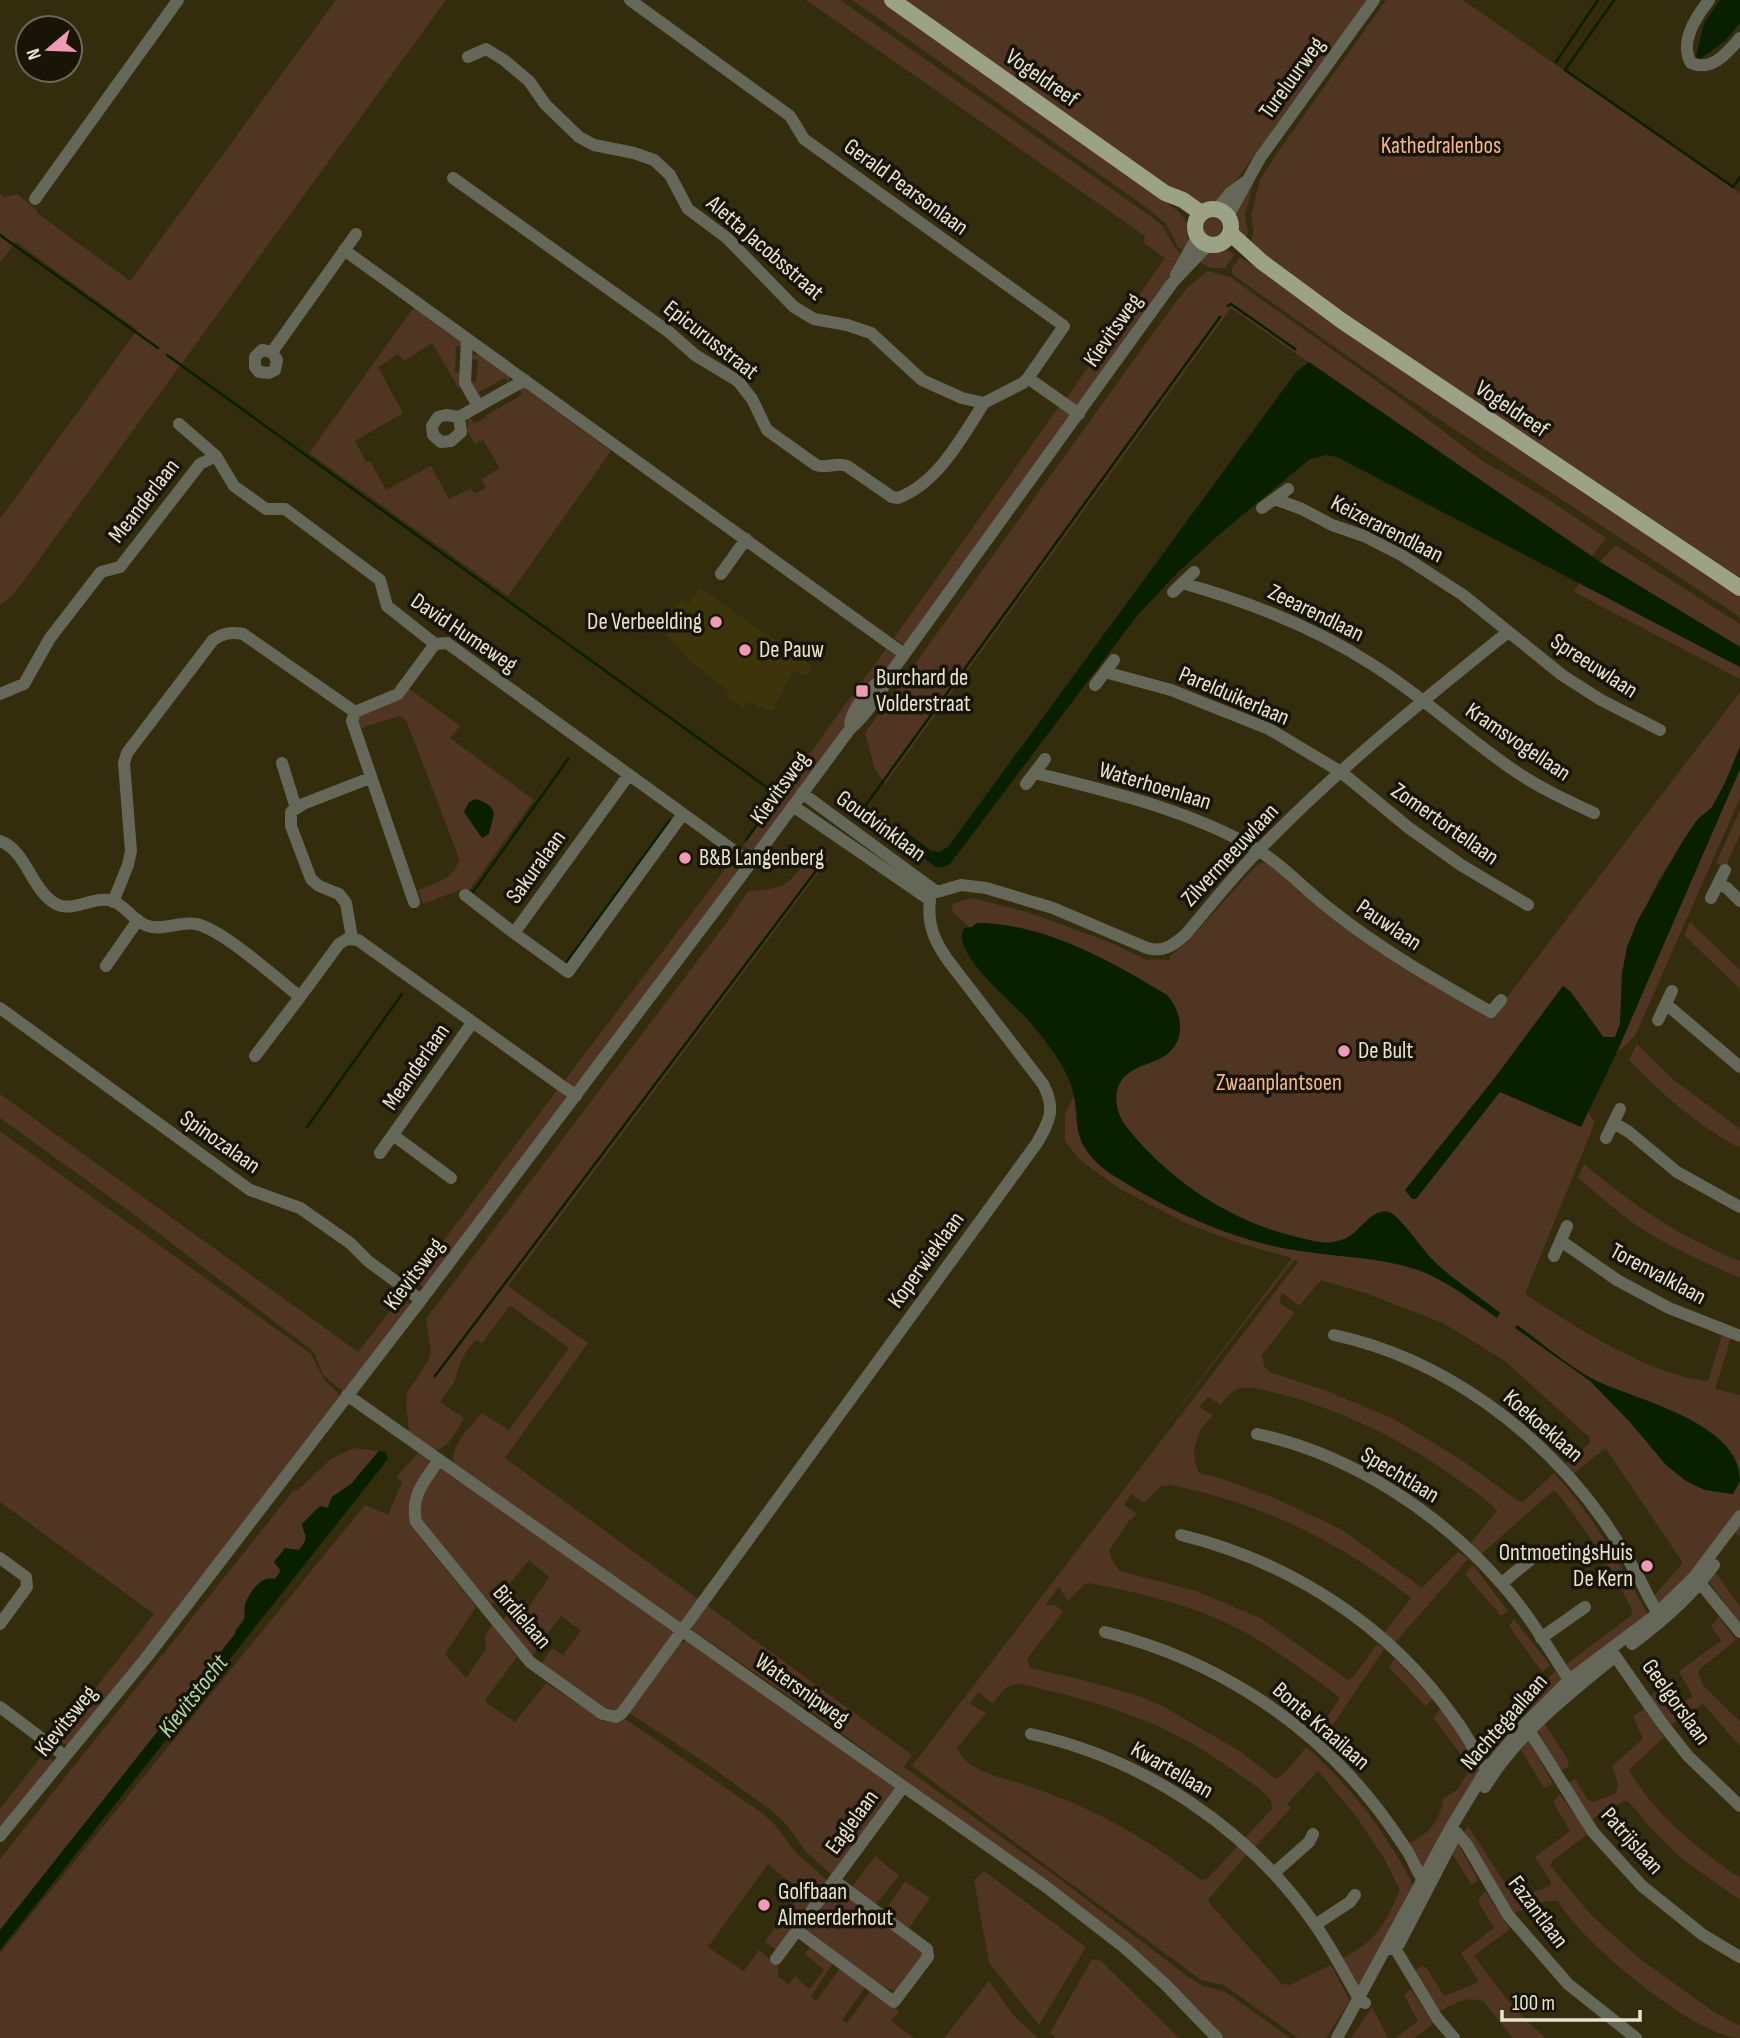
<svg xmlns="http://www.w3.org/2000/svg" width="1740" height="2038" viewBox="0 0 1740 2038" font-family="'Sofia Sans Condensed',sans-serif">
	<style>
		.built { fill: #3e340b }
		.green { fill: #4f3522 }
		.water { fill: #081f00 }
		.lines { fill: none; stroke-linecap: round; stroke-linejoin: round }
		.stream { stroke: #081f00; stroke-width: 2.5 }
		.minor { stroke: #656859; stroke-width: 12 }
		.major { stroke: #9ca285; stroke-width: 16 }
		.poi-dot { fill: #f09ab7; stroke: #181508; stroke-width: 2.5 }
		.labels { text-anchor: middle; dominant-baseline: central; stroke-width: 7; stroke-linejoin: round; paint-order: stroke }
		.street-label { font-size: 23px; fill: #e8e4d2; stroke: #181508 }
		.park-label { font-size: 23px; fill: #f9b786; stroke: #181508 }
		.poi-label { font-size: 23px; fill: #e8e4d2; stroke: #181508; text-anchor: start }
		.water-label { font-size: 24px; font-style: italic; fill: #b0dc99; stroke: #181508 }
	</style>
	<rect width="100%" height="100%" fill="#342d0d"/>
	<path class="built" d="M700,588L813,667L806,676L793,670L772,712L747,701L744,707L726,698L729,692L688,659L656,623L682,600L688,604Z"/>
	<path class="green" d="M336,0H446L14,594L0,605V519L137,330L16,242L0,263V193L4,197L17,194L37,210V213L130,281Z
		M806,0H840L1149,215L1163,226L1173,245L1182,255L1160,292L1082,404L1074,405L1065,400L1165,258L1144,243L1145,236Z
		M852,0H884L1154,193C1176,211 1199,219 1184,251L1178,247L1166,224L1150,210Z
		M901,0H1368L1221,201C1211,207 1203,207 1193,204Z
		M1386,0H1463L1740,193V581L1402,356L1249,244L1254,233L1251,215L1260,180L1275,156Z
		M1253,184L1245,215L1248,233L1245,241C1225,217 1239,208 1253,184Z
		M1202 227a10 10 0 1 1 20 0a10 10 0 1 1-20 0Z
		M1215,250H1227L1235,254L1225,268H1210L1198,261L1210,251Z
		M1240,257L1268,274L1588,496L1740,596V617L1401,394L1232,274V268Z
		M1208,271L1230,277L1400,398L1481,460L1548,499L1606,538L1592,556L1443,457L1231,308L885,784L875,769L865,733L1175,303L1189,286Z
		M414,307L462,340V346H456L455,373H462L459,389L432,343L404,361L398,354L378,367L403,413L355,441L366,462L370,461L386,490L431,466L449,499L471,488L474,494L486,488L481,479L500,468L483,440L475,444L467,431L468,418L470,417L474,424L487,417L486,415L522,395L519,388L523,387L611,451L508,596L309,453Z
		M478,354L510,375L508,383L505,378L479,392L482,398H480L470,382H476L478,360L471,359L473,355Z
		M1060,405L1069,411L1070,419L906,646L894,638Z
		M1616,545L1740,624V647L1600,562Z
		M1579,583L1740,667V679L1574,592Z
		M886,649L897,657L862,695L856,690Z
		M408,688L460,726L450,738L534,800L468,892L462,889L423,904L418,890C435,883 456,879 459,858L406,720L400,716L358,729L357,718Z
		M1740,692V747L1725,783L1712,807L1697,820L1658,881L1627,947L1622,974L1620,1024L1615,1037H1604L1570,991L1563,986L1526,1036L1536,1042L1595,1122L1525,1294C1574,1326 1650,1376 1708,1381L1722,1335L1731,1338L1715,1389L1740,1395V1536L1727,1528L1706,1558L1660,1605L1653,1597L1682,1564L1681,1560L1606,1449L1603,1450L1572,1475L1563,1466L1590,1443V1438L1505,1361L1443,1323L1368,1294L1321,1280L1299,1306L1281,1292L1280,1303L1295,1313L1262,1355L1264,1366L1270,1372L1324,1390L1392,1418L1460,1459L1520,1502L1524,1501L1554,1473C1593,1515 1621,1565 1648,1615L1572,1676L1565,1665L1631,1616L1632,1609C1609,1567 1586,1528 1556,1492L1553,1491L1480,1555L1469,1545L1497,1511C1488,1500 1475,1492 1464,1484C1408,1442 1345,1411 1277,1393C1266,1391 1252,1385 1241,1388C1232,1390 1226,1397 1221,1405L1208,1397L1199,1407L1213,1415C1196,1431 1189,1452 1199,1473L1220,1478L1272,1497L1341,1529L1422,1588L1458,1552L1468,1559L1393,1645L1382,1636L1411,1598C1341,1542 1257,1501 1169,1485L1161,1486L1144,1503L1131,1494L1124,1505L1137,1514L1128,1522L1109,1551L1113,1562L1120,1571L1196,1591L1260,1618L1348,1680L1354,1676L1377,1644L1384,1649L1320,1744L1313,1737L1339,1700L1338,1696C1306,1672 1274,1648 1239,1629C1193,1605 1140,1593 1089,1583L1085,1584L1068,1601L1059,1587L1045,1605H1055L1063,1612L1027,1659L1030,1668L1079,1679L1140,1696L1164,1707L1241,1752L1276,1779L1285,1773L1306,1747C1350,1785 1387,1833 1413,1885L1358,1988L1343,1958C1379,1939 1383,1926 1400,1890L1385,1860L1359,1820L1318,1771L1287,1804L1291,1808L1255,1847L1245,1838L1272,1809L1271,1801C1264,1790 1249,1782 1238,1774C1173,1724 1100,1701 1020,1684C1006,1684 1000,1693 993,1704L978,1692L970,1704L986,1713L957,1748C966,1770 996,1776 1016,1782C1089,1805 1141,1834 1201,1880L1207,1879L1238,1846L1247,1854L1208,1900L1210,1904L1282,1984L1290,1985L1331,1965L1350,2001L1326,2038H1298L1224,1985L1201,1980L912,1766L1298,1262L1294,1260L1145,1452L1292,1258L1242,1244L1188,1224L1118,1188L1080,1160L1065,1141V1114L1121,1004L1138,978C1090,950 1042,933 987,923H977L972,927H968C961,916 951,917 952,904L972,898L1027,912L1109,942L1149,961L1151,959L1169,960L1170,956L1188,941L1256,866L1261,863H1267L1352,932L1492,1017Z
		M852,695L859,700L847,716L840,735L753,852L743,846Z
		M1740,769V798L1737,805L1635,1036L1616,1054Z
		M1740,810V834L1725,868L1716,863Z
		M819,855L830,857L508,1286L588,1343L505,1458L912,1755L904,1767L1061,1880L1187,1976L1203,1986L1226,1992L1290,2038H1225L1199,2013L1044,1881L815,1714L455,1467C446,1449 471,1427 482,1413L509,1430L569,1348L511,1306L508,1308L482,1343L476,1340C464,1352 460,1361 456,1376C454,1385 445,1394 440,1402L464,1418C458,1429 446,1454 431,1449C424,1447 417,1441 410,1437L406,1405L407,1393L428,1361L431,1353L426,1319L730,918L748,891C759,890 772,890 783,885C798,877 802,860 819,855Z
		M735,856L745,863L576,1089L565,1080Z
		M1690,922L1740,970V989L1684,935Z
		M1637,1044L1674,1080L1740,1129V1148C1701,1128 1659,1092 1629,1060Z
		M557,1090L568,1099L424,1288L414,1280Z
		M0,1094L358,1352L401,1297L411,1305L346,1390H341L324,1376L313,1351L132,1213L0,1118Z
		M0,1131L311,1354L325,1381L340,1395L173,1615L67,1746L56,1738L154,1614L0,1502Z
		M1584,1164C1635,1207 1678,1236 1740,1261V1278C1707,1263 1673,1249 1642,1229C1619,1214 1599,1195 1578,1178Z
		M353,1448L379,1451L351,1484L332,1497L327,1508L317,1509L302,1524C305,1538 310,1535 299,1550H292L275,1579L268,1578L261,1581L245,1604L244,1619L235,1630V1634L0,1930V1859L293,1491L298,1490L331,1459Z
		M418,1453L429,1459L431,1464L410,1505L412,1527L476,1607L445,1654L466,1678L486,1649L485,1636L492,1625L517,1657L485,1700L488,1704L515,1722L546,1683L604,1721L613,1722L624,1718L762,1813L776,1826L796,1853L829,1882L778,1951L765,1942L801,1892L768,1864L708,1947L744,1971L759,1950L778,1966V1977L789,1984L795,1976L809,1989L824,1970L805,1954L811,1945L834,1961L811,1997L816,2001L840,1968L866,1986L842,2020L847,2023L869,1993L875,1992L899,2011L891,2021L914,2038H0V1953L365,1505L388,1515L402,1482L396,1477Z
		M445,1469L675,1632L618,1712L611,1714L540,1665L552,1648L563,1655L581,1631L561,1616L539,1644L532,1657L503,1620L507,1615L518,1623L549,1577L529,1560L492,1605L419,1521C420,1503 422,1473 445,1469Z
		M1473,1565L1508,1611L1501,1616L1465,1574Z
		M1716,1573L1740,1607V1623L1709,1582Z
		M1719,1617L1736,1640L1700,1669L1698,1673L1703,1685L1740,1722V1746L1703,1704L1670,1725L1649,1697L1656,1692L1668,1710L1693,1697L1679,1671L1721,1641L1711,1626Z
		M1514,1619L1550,1665L1542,1672L1509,1626Z
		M688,1640L890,1781L895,1788L832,1875L806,1852L787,1825L772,1811L707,1764L628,1712L680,1643Z
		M1395,1659L1433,1699L1425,1706L1389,1667Z
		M1555,1671L1564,1682L1495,1753L1489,1754L1484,1747Z
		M1441,1708L1472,1749L1462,1756L1433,1718Z
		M1644,1709L1664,1737L1629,1770C1655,1815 1698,1849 1740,1878V1900L1682,1859L1650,1827L1629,1802L1624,1801L1590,1821L1565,1784L1575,1779L1588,1800L1593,1802L1616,1793L1618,1784L1612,1766L1643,1739L1633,1716Z
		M1545,1724L1567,1758L1569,1767L1558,1771L1538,1730Z
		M1529,1740L1553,1784L1544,1788L1521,1750Z
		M44,1753L54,1762L0,1830V1809Z
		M1477,1757L1481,1770L1421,1871L1406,1845C1428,1834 1440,1823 1443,1799L1458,1789Z
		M1560,1794L1588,1834L1553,1860L1550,1865L1554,1870L1591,1915L1640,1959L1714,2012L1740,2026V2038C1696,2038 1578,1939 1558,1901H1548L1513,1913L1505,1903L1464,1832L1468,1826L1514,1897L1517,1898L1550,1886L1551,1882L1535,1857L1570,1831L1553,1802Z
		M1457,1842L1478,1880L1472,1885L1451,1852Z
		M875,1856L899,1876L875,1905L851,1889Z
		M984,1871L1086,1947L1039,2025L989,1963L974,1880Z
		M905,1881L930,1898L909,1928L885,1911Z
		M836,1889L842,1891L920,1948L923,1958L898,1991C882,1993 823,1943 807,1931L808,1923L831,1893Z
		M1485,1891L1510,1929L1474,1956L1514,2008L1545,2038H1513L1484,2002C1468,1994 1452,2005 1437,2012L1414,1971L1422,1966L1427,1968L1444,1996L1479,1982L1461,1953L1494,1928L1478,1901Z
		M1092,1959L1101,1961L1179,2038H1056L1050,2033Z
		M989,1981L1014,2016L1038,2038H944Z
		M1411,1989L1433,2024L1414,2038H1396L1418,2021L1404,1995Z
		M1372,2007L1388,2038H1351Z"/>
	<path class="water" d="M1720,0H1740V23L1725,41L1700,59L1696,57L1704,23Z
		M1309,362L1600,562L1740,647V667L1337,457L1327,455L1310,459L1221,533L1178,572L1136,617L950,864L944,867H936L887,833L891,826L896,824L931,851L939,852L948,847L1297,371Z
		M1740,747V769L1616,1054L1581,1127L1500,1092L1416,1199H1412L1405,1190L1493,1080L1563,986L1570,991L1603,1037H1615L1620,1024L1622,974L1627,947L1638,920L1681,844L1697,820L1712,807L1725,783Z
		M477,799C501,809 493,814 489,834L482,838L464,812L469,802Z
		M977,923C1044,923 1111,961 1167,995C1184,1014 1187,1044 1161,1058C1152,1063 1141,1065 1132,1071C1109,1084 1114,1113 1129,1130C1171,1182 1235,1224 1301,1238C1311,1240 1322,1244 1332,1242C1337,1241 1343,1240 1348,1237C1361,1230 1374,1205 1391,1213C1400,1217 1424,1251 1433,1260C1453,1280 1478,1295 1500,1313L1497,1318C1471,1300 1445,1279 1415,1269C1377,1257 1338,1257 1300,1251C1240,1242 1184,1218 1132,1187C1120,1179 1107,1173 1097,1163C1068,1133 1082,1119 1071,1085C1064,1064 1045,1040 1031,1023C1015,1004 950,954 964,928L972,927Z
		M1517,1325C1541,1342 1565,1364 1591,1378C1627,1398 1740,1420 1740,1480C1739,1484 1735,1490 1733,1494L1705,1490L1686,1481L1666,1465L1629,1421L1590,1381L1515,1328Z
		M379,1451L386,1452L388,1459L0,1950V1930L235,1634C237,1628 242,1625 244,1619C246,1614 243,1608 246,1602C251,1590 262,1576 275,1579L281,1571L274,1562L285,1548L299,1550C310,1536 305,1538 302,1524L320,1506L328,1508L332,1497L351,1484Z"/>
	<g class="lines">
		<path class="stream" d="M1614,0L1565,70L1733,187L1740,177
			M1556,62L1598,0
			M0,235L158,348
			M1228,306L1231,304L1295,349
			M167,355L776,794L777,797L746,840
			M864,809L883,823
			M860,813L1220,317
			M473,892L568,759
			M566,963L670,820
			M307,1127L402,994
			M435,1376L825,859"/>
		<path class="minor" d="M630,0L790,116L804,139L1064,326L1028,378L1079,414
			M1709,0C1696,17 1679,42 1691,63C1712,72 1727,53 1740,38
			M468,57L486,49L504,60L529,81L545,104L579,137L594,145L634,153L654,160L670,175L688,209L727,238L794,307L814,319L847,325L871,333L922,380L962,398L984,403L1023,383L1028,378
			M453,178L669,332L695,355L738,381L752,399L767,430L816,465C826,469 837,462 847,466L892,497L898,498C938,483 962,437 984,403
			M35,199L178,0
			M1217,209L1230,193L1245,182
			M1228,216L1260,158L1374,0
			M344,250L904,654
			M1176,275L1197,237
			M467,339L465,383L478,406
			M272,352L262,350L255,357V367L259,372L269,373L275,370L277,360L272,352L356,234
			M446,415L459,417L461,432L451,441L441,442L433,435L432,426L438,417Z
			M459,417L525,380
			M179,424L216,456L234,486L266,509H285L380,580L387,606L435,644L447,643L751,863
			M1275,499L1302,509L1332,525L1364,536L1403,556L1463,595L1562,675L1601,700L1660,730
			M1262,508L1288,489
			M721,574L746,539
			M1182,583C1250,602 1314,627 1373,665C1424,697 1468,740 1518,773C1542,789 1568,801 1594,813
			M1173,592L1194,572
			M1105,672L1171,690L1269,729L1341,772L1409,828L1461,865L1528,905
			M1095,685L1114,660
			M0,694L24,684L50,638L101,572L120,567L200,464L216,456
			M850,725C852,706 873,684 889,675
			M282,763L296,808
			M1035,773C1111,792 1186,809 1255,848C1282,864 1305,890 1330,909C1380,949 1436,981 1491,1012L1501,1000
			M1026,784L1045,759
			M802,793L937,892
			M793,806L930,900
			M0,841C27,851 31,890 56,904C74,913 93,895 113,901C126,906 134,922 148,926C164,931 180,921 196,924C222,929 276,978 300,997L339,944L347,939L358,940L576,1096
			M1718,884L1727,888L1740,901
			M937,892L961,885L986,888L1053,908L1147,948C1163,953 1174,945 1186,934C1210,906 1233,876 1259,850C1335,771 1422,701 1508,632
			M465,895L514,933L628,776
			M1711,898L1725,870
			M113,902L128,865L131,851L124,763L127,753L213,640C223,633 231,632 243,634L355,712
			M414,902L352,721L355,712L398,694L435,644
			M514,933L568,972L683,814
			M352,938L346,903L339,894L319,886L311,879L291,826V812L303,804L370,778
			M106,966L138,920
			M1666,1004L1740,1067
			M0,1008L250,1190L300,1208L350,1243L368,1261L421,1300
			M1658,1020L1672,991
			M255,1056L300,997
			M1614,1123L1629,1132L1677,1172L1740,1207
			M393,1135L451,1178
			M1606,1138L1620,1109
			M380,1153L472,1023
			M1561,1241L1617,1280L1669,1308L1740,1336
			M1554,1256L1567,1226
			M1334,1335C1442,1358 1541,1431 1604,1521C1617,1540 1629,1560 1640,1580C1647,1593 1652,1606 1661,1617
			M347,1395L1045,1886L1125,1948L1166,1985L1217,2038
			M1257,1434C1350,1454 1439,1512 1501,1583C1527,1612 1548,1647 1569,1680L1571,1688
			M439,1460C425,1480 410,1496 416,1522L530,1662L603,1714L616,1717L622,1713L1037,1143C1050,1120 1056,1109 1043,1084L947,959C934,940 927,924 930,900
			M1181,1535C1291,1562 1390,1626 1455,1719C1468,1736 1477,1756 1489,1774
			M0,1558L26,1577L27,1587L0,1624
			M1696,1578L1740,1632
			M1502,1583L1541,1551
			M1105,1632C1213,1659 1309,1720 1377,1808C1388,1822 1398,1837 1408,1852C1414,1862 1418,1875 1426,1884
			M1541,1638L1585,1607
			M1632,1644C1663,1621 1692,1596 1714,1565
			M1611,1650L1661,1722L1688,1756L1740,1806
			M0,1707L65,1756
			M1527,1727L1593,1832L1642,1886L1703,1935L1740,1957
			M1031,1734C1145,1759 1249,1829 1316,1926C1332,1949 1345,1974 1359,1999L1365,2003
			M1485,1787C1516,1736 1566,1696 1612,1659
			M1450,1829L1457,1833L1467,1845L1508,1915L1568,1984L1636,2038
			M0,1836L146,1658L421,1300L751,863L850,729C866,715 881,694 890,674L1173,282L1208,245
			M1274,1873L1309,1842L1313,1834
			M1315,1925L1350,1902L1355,1895
			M798,1931L894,2002L928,1957L927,1949L835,1881
			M1399,1944L1452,1842
			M1388,1948L1396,1950L1437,2018L1454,2038
			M776,1959L903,1787
			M1337,2038L1450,1829L1486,1770L1524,1725L1569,1680L1653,1617L1694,1577L1740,1516"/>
		<path class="major" d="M892,0L1165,193L1183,200L1201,213
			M1195 227a18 18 0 1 1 36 0a18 18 0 1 1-36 0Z
			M1230,233L1262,262L1342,321L1740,588"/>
	</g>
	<g class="poi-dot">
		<circle cx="716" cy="622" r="7"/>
		<circle cx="745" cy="650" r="7"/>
		<rect x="855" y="684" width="14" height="14" rx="3.5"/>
		<circle cx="685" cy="858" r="7"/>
		<circle cx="1344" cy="1051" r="7"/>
		<circle cx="1647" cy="1566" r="7"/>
		<circle cx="764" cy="1905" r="7"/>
	</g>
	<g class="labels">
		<g class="street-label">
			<text transform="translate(1042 78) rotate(35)">Vogeldreef</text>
			<text transform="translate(1292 78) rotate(-54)">Tureluurweg</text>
			<text transform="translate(906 187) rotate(36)">Gerald Pearsonlaan</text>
			<text transform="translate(765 248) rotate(41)">Aletta Jacobsstraat</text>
			<text transform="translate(1113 330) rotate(-55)">Kievitsweg</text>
			<text transform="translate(711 340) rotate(38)">Epicurusstraat</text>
			<text transform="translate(1512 409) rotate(34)">Vogeldreef</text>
			<text transform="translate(144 501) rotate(-52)">Meanderlaan</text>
			<text transform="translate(1387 529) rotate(27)">Keizerarendlaan</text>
			<text transform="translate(1316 613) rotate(26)">Zeearendlaan</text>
			<text transform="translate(464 633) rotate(34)">David Humeweg</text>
			<text transform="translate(1594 666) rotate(33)">Spreeuwlaan</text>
			<text transform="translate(1234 696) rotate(23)">Parelduikerlaan</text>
			<text transform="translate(1518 742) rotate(34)">Kramsvogellaan</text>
			<text transform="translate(1155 786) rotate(17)">Waterhoenlaan</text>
			<text transform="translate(780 788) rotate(-54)">Kievitsweg</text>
			<text transform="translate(1445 824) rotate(35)">Zomertortellaan</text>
			<text transform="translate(881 826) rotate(36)">Goudvinklaan</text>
			<text transform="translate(1230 855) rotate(-47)">Zilvermeeuwlaan</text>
			<text transform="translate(536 867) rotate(-54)">Sakuralaan</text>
			<text transform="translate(1389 925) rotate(34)">Pauwlaan</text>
			<text transform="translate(416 1067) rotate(-55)">Meanderlaan</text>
			<text transform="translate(220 1142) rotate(35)">Spinozalaan</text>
			<text transform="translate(926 1260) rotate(-54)">Koperwieklaan</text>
			<text transform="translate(414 1274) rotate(-53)">Kievitsweg</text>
			<text transform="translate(1658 1274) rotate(28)">Torenvalklaan</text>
			<text transform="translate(1543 1426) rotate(41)">Koekoeklaan</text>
			<text transform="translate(1400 1475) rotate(31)">Spechtlaan</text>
			<text transform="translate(522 1617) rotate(49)">Birdielaan</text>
			<text transform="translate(802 1690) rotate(35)">Watersnipweg</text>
			<text transform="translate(1676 1702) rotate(54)">Geelgorslaan</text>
			<text transform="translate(66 1721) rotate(-51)">Kievitsweg</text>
			<text transform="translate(1504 1722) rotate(-49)">Nachtegaallaan</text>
			<text transform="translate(1321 1726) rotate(41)">Bonte Kraailaan</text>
			<text transform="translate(1172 1770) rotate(30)">Kwartellaan</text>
			<text transform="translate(852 1822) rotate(-54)">Eaglelaan</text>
			<text transform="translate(1632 1841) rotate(48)">Patrijslaan</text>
			<text transform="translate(1538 1912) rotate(53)">Fazantlaan</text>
		</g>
		<g class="park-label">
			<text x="1441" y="146">Kathedralenbos</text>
			<text x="1279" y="1083">Zwaanplantsoen</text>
		</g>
		<g class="poi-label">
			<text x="702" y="622" text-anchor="end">De Verbeelding</text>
			<text x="759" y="650">De Pauw</text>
			<text x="876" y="678">Burchard de<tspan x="876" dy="26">Volderstraat</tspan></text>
			<text x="699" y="858">B&amp;B Langenberg</text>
			<text x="1358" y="1051">De Bult</text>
			<text x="1633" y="1553" text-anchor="end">OntmoetingsHuis<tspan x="1633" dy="26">De Kern</tspan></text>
			<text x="778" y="1892">Golfbaan<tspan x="778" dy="26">Almeerderhout</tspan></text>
		</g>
		<g class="water-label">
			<text transform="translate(193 1696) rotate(-52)">Kievitstocht</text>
		</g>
	</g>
	<g transform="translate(49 49) rotate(251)"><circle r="33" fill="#181508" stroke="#6b6859" stroke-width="2"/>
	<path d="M0-5L12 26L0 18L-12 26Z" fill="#f09ab7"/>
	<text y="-10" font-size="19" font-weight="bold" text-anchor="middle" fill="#e8e4d2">N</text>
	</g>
	<path d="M1502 2010v10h138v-10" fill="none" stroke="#e8e4d2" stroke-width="3.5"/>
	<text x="1512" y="2010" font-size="21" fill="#e8e4d2" stroke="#181508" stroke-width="5" paint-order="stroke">100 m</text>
</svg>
